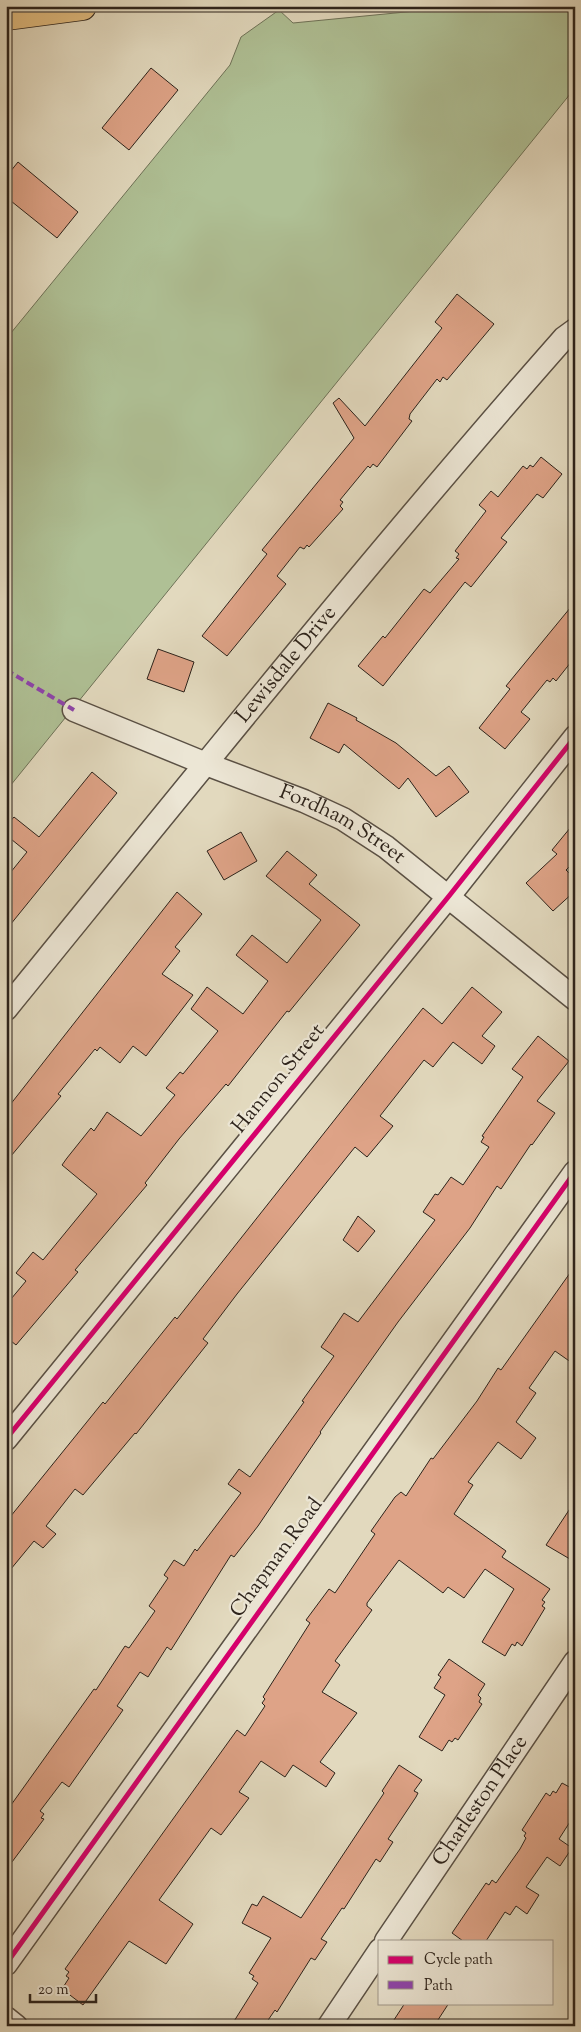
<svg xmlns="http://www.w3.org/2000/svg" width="581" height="2032" viewBox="0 0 581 2032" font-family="'Sorts Mill Goudy',serif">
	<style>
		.green { fill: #afc095; stroke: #6e7258 }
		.building { fill: #dea387; stroke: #2d231b }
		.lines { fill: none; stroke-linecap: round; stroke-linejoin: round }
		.minor-casing { stroke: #5a5044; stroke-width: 25 }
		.primary-casing { stroke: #2d231b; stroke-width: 30 }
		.minor { stroke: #ece6d5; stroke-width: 22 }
		.primary { stroke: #e1bc7f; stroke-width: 28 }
		.quiet { stroke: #8e44ad; stroke-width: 4; stroke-dasharray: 8 4; stroke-linecap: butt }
		.cycleway-casing { stroke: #ece6d5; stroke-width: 8 }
		.cycleway { stroke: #d6006c; stroke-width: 5 }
		.labels { text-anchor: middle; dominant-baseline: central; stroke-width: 4.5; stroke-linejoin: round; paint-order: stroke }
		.street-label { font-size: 21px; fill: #2d231b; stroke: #ece6d5 }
	</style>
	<rect width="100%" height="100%" fill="#e2d9be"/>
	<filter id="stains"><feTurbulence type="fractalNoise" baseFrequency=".004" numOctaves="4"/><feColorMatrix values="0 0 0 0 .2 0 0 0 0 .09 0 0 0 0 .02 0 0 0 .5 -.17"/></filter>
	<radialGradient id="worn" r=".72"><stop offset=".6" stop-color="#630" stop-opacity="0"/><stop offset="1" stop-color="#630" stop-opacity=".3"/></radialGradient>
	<path class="green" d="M467,6H575V88L6,791V339L230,65L241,37L279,10L293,23Z"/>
	<path class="building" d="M151,68L178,90L129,150L102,128Z
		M18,162L78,212L57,238L6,197V177Z
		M457,294L494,324L447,380L443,377L440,382L437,379L410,414L409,419L412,421L377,467L373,464L370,468L368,466L340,500L343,502L340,506L343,509L309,547L307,545L304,549L300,547L277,576L286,584L227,656L202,636L267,554L262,550L354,438L333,403L339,398L365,426L442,328L435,322Z
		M541,457L562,474L543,498L537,494L501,538L507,542L471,587L465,582L383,686L358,666L383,636L385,638L424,589L430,593L459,559L456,558L459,554L455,551L486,511L479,505L491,491L498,497L523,466L527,469L530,465L533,467Z
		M575,602V657L556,681L553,678L550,682L547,680L521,712L530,719L505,749L479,728L510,689L506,686Z
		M158,649L194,662L184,692L147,679Z
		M328,703L357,718L356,720L396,743L436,776L449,766L469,792L436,817L408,778L399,789L344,744L339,753L310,738Z
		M92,772L117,793L6,930V878L27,852L6,835V826L14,817L39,837Z
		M575,822V868L571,865L566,870L575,879V891L553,911L526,883L557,854L552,850Z
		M241,832L257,861L224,880L207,851Z
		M287,851L317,875L309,884L360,925L289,1012L287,1011L228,1086L226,1084L179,1139L145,1183L147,1185L75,1270L78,1272L16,1345L6,1337V1305L26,1281L16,1273L33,1252L43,1260L97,1194L62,1165L67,1158L91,1128L94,1131L107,1112L141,1136L175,1095L166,1088L180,1072L183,1074L218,1031L191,1009L207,987L243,1014L268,981L236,955L252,935L287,963L321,920L266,876Z
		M177,892L202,914L175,947L180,951L162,974L193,995L146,1056L133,1046L120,1063L100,1047L97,1051L95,1049L58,1094L61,1096L6,1162V1110Z
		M472,987L502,1012L482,1036L495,1046L482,1064L453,1042L433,1067L424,1060L380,1116L393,1126L367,1157L355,1147L237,1294L203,1339L208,1343L136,1434L135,1433L83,1495L75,1489L46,1526L56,1534L43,1548L34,1541L6,1575V1522L103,1402L105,1404L175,1317L177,1319L423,1008L442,1024Z
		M538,1036L569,1061L537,1101L555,1113L532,1145L531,1144L501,1189L497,1186L470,1228L398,1322L320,1432L321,1433L258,1526L234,1557L231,1555L171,1650L167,1647L148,1677L140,1672L117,1706L123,1710L69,1787L62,1782L40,1811L44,1814L41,1818L44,1819L6,1870V1812L94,1689L96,1690L125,1646L129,1648L155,1611L149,1606L168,1578L164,1575L174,1560L184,1566L195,1549L197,1551L241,1493L228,1484L239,1469L250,1477L304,1402L302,1401L334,1356L321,1347L344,1313L358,1322L435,1220L423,1212L435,1194L438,1195L451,1177L463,1185L489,1147L481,1142L484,1137L482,1136L523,1077L512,1069Z
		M358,1216L375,1231L358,1252L343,1240Z
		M575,1266V1365L555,1351L529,1388L536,1393L516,1422L536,1438L521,1459L498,1442L468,1482L473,1485L454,1514L506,1551L502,1557L550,1589L542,1600L545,1602L542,1606L545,1608L522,1646L517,1642L515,1646L512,1644L505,1656L482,1642L514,1589L485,1569L464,1598L448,1587L443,1593L399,1560L367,1603V1606L372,1610L335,1661L340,1665L322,1692L357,1713L320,1762L335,1773L326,1787L293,1765L285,1777L261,1761L239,1792L249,1798L221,1835L211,1828L159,1900L193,1924L166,1964L129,1941L83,2005L62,1989L69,1978L66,1976L69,1972L65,1969L237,1730L245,1736L265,1706L262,1703L265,1699L263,1697L310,1623L306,1620L329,1589L335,1593L375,1534L371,1531L395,1497L401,1492L406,1496L431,1458L433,1459L477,1401L498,1368L501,1370Z
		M575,1501V1562L546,1545Z
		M449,1659L485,1684L478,1695L481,1698L479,1702L482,1704L458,1740L455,1738L452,1742L449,1740L442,1751L419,1737L445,1695L434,1688L441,1677L438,1675Z
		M399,1765L422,1780L414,1791L418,1793L416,1797L388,1839L393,1842L380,1862L376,1859L344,1909L342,1908L321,1939L327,1942L315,1960L311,1958L277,2012L275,2010L264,2026H231L258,1983L252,1979L254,1976L249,1973L271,1938L242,1923L252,1904L257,1906L263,1896L301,1918L384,1793L382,1791Z
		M562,1783L575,1790V1814L559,1839L572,1848L560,1866L547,1857L526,1887L539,1895L527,1914L516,1906L510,1915L505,1912L486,1941H463L452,1933L486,1883L489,1885L492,1880L496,1883L520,1849L526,1838L524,1836L526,1833L522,1830L546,1793L550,1796L553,1791L556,1793Z
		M405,2003H449L434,2026H390Z"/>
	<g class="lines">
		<g class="minor-casing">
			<g id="minor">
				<path id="s1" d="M74,710L206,764L304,801L343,819L386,847L575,999"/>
				<path id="s2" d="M6,1009C190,783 372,556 564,338L575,330"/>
				<path d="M6,1439L449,896L575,737"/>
				<path id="s3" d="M386,1941L575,1662"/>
				<path d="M6,1964L575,1172"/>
				<path d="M6,2018L16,2026"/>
				<path d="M329,2026L380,1950"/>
			</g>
		</g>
		<g class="primary-casing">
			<path id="primary" d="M6,16L82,6"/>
		</g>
		<use href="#minor" class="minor"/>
		<use href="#primary" class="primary"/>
		<path class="quiet" d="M6,670L74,710"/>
		<g class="cycleway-casing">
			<path id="cycleway" d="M6,1439L449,896L575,737
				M6,1964L575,1172"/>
		</g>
		<use href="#cycleway" class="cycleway"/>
	</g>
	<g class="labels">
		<g class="street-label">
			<text stroke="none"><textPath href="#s2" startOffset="444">Lewisdale Drive</textPath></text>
			<text stroke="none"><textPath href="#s1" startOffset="292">Fordham Street</textPath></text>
			<text transform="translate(279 1079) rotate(-51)">Hannon Street</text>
			<text transform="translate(277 1558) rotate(-54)">Chapman Road</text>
			<text stroke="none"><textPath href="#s3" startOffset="169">Charleston Place</textPath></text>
		</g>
	</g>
	<rect width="581" height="2032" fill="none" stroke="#e2d9be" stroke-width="25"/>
	<rect x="8" y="8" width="566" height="2017" fill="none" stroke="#2d231b" stroke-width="2.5"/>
	<rect x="12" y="12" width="556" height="2007" fill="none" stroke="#2d231b"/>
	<rect x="378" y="1940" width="175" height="65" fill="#ece6d5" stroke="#a0988b"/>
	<rect x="388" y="1956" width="25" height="8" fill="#d6006c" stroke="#a0988b"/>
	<text x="424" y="1964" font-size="15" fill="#2d231b">Cycle path</text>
	<rect x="388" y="1981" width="25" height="8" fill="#8e44ad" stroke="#a0988b"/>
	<text x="424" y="1990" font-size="15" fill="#2d231b">Path</text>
	<path d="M30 1994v8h66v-8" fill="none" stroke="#2d231b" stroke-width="2.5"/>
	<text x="38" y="1994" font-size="15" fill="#2d231b" stroke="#ece6d5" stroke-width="4" paint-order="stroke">20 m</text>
	<rect width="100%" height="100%" filter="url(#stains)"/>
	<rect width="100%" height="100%" fill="url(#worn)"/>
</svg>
